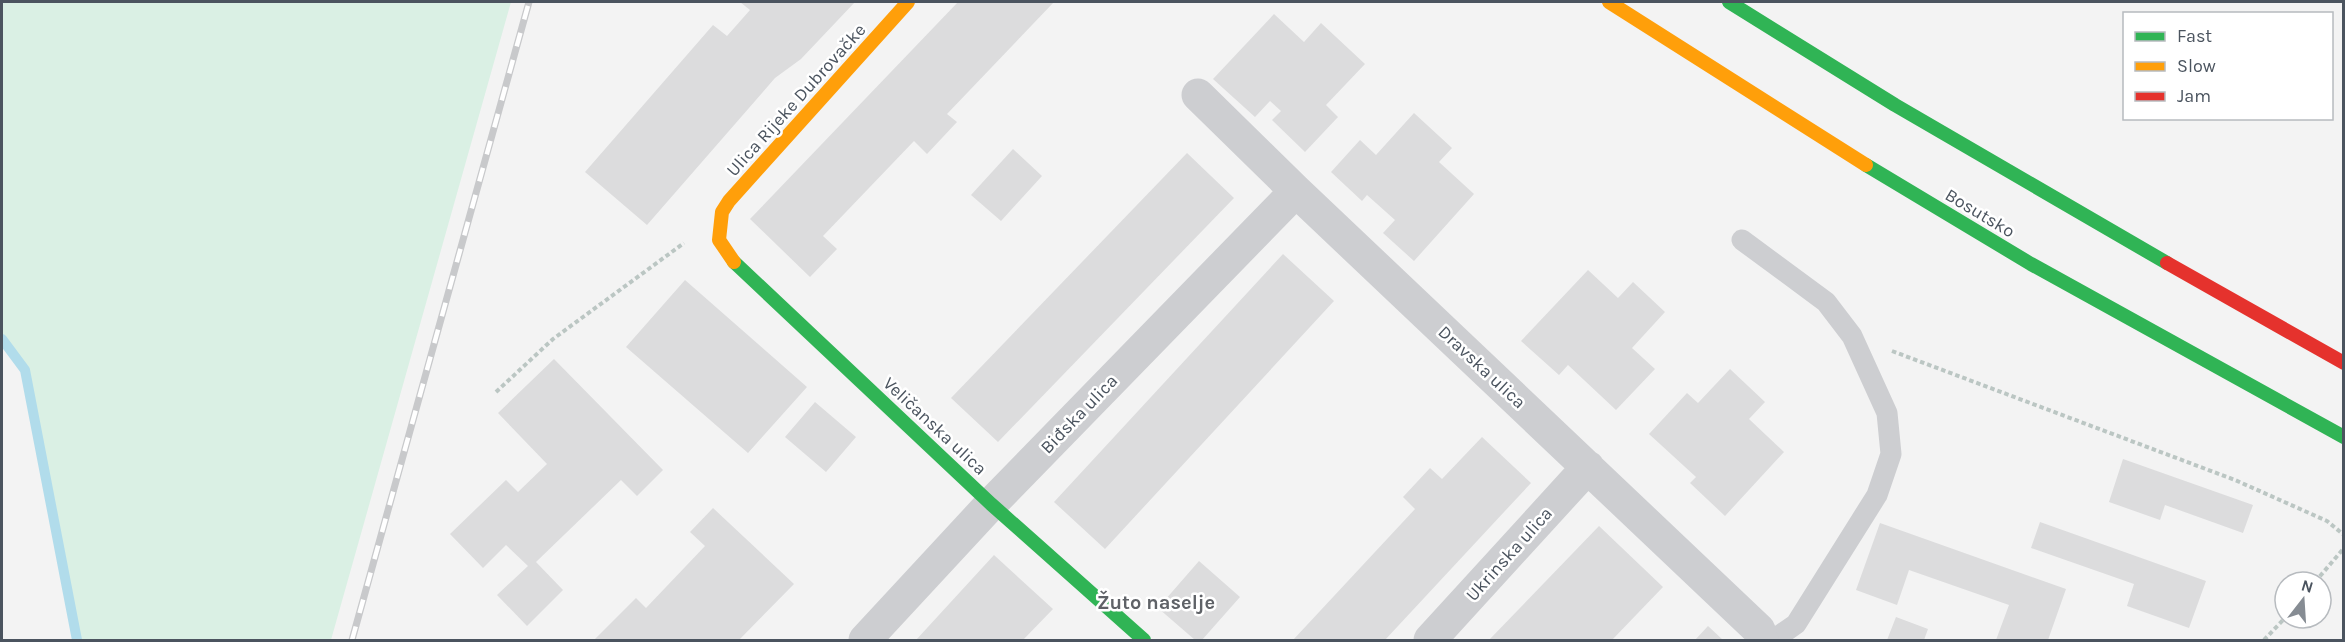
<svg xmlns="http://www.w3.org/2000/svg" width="2345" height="642" viewBox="0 0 2345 642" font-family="Karla,sans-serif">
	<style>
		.green { fill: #daf0e4 }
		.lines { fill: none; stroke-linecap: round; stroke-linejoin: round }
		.stream { stroke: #b1dceb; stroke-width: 10 }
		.building { fill: #dcdcdd }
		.path { stroke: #bbc6c3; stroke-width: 4; stroke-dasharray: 4.5 3; stroke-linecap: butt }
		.lane { stroke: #cdced1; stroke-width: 21 }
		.street { stroke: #cdced1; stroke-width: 33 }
		.fast { stroke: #30b455; stroke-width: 14 }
		.slow { stroke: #ff9f0a; stroke-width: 14 }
		.jam { stroke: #e5322d; stroke-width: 14 }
		.rail-casing { stroke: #c8c9cb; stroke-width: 7 }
		.rail { stroke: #fff; stroke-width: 4.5; stroke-dasharray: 14; stroke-linecap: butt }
		.labels { text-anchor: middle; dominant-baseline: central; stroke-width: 5; stroke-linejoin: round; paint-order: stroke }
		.street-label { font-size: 18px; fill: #4b545f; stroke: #fff }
		.neighbourhood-label { font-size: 20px; font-weight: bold; fill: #5f6267; stroke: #fff }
	</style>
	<rect width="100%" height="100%" fill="#f3f3f3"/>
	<path class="green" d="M2,2H511L331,640H77L25,370L2,339Z"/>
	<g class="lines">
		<path class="stream" d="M2,339L25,370L77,640"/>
	</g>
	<path class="building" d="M740,2H855L801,59L775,78L647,225L585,172L713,25L727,36L750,10Z
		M958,2H1054L947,114L957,122L927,154L914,141L823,236L837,249L810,277L750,219Z
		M1274,14L1304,42L1321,23L1365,64L1326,105L1338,117L1305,152L1272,120L1281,111L1270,101L1255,117L1213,79Z
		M1414,113L1452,148L1439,162L1474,194L1414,261L1383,233L1395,220L1367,195L1362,201L1331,172L1360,140L1376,155Z
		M1013,149L1042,176L1001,221L971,195Z
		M1187,153L1234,198L998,442L951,398Z
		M1283,254L1334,301L1105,549L1054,502Z
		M1588,270L1618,298L1633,282L1665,312L1632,348L1655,369L1616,410L1568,365L1559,375L1521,341Z
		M685,280L807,387L748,453L626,347Z
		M554,359L663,470L637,496L621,480L536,562L563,590L527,626L497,595L528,566L506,545L483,568L450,534L506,480L518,492L547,464L498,413Z
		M1730,369L1765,402L1749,419L1784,452L1725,516L1690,483L1696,477L1649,434L1687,393L1698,403Z
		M815,402L856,437L826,472L785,437Z
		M1482,437L1531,483L1385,640H1293L1415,509L1403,497L1430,468L1442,479Z
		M2123,459L2253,505L2243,533L2165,505L2160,520L2109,502Z
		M713,508L794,584L739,640H594L636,598L646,608L705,546L690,532Z
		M2040,522L2206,581L2189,628L2127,606L2134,584L2031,548Z
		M1880,523L2066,589L2048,640H1996L2009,605L1909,570L1897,605L1856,590Z
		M1599,526L1663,587L1612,640H1489Z
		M994,555L1053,609L1023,640H916Z
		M1199,561L1240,597L1202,640H1195L1158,608Z
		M1896,617L1928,629L1924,640H1887Z
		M1708,626L1723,640H1695Z"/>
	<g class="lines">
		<path class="path" d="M1892,351L2235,480L2327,521L2344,535
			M496,392L553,339L684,243
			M2315,582L2344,548
			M2264,640L2285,618"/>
		<path class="lane" d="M1742,240L1826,302L1852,336L1887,413L1891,454L1877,495L1796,624L1773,640"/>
		<path class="street" d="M1198,95L1296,191L1759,630L1762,640
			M865,640L991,504L1296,191
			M1430,640L1588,467"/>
		<path class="fast" d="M1729,2L1895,105L2167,263
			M1866,165L2031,264L2344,437
			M734,262L991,504L1144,640"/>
		<path class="slow" d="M1609,2L1866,165
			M734,262L719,240L722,212L729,201L908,2"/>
		<path class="jam" d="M2167,263L2344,363"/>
		<g class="rail-casing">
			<path id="rail" d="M352,640L529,2"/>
		</g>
		<use href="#rail" class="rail"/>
	</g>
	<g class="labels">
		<g class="street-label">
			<text transform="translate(796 100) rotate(-48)">Ulica Rijeke Dubrovačke</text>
			<text transform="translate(1980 213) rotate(31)">Bosutsko</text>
			<text transform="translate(1482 367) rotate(43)">Dravska ulica</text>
			<text transform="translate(1079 414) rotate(-46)">Biđska ulica</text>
			<text transform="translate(935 426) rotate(43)">Veličanska ulica</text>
			<text transform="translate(1509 554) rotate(-48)">Ukrinska ulica</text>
		</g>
		<g class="neighbourhood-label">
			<text x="1156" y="602">Žuto naselje</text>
		</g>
	</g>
	<rect width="2345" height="642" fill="none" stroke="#4b545f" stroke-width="6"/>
	<rect x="2123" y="12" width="210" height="108" fill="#ffffff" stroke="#b7bbbf" stroke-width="1.5"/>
	<rect x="2135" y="32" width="30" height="9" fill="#30b455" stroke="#b7bbbf" stroke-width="1.5"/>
	<text x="2177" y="42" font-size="18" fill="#4b545f">Fast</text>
	<rect x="2135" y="62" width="30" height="9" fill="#ff9f0a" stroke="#b7bbbf" stroke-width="1.5"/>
	<text x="2177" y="72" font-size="18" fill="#4b545f">Slow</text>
	<rect x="2135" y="92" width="30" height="9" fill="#e5322d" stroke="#b7bbbf" stroke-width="1.5"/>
	<text x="2177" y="102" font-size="18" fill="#4b545f">Jam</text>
	<g transform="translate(2303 600) rotate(17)"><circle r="28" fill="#ffffff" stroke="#b7bbbf" stroke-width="1.5"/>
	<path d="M0-4.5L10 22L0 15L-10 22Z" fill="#868c93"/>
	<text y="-9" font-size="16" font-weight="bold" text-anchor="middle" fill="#4b545f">N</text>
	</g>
</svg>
